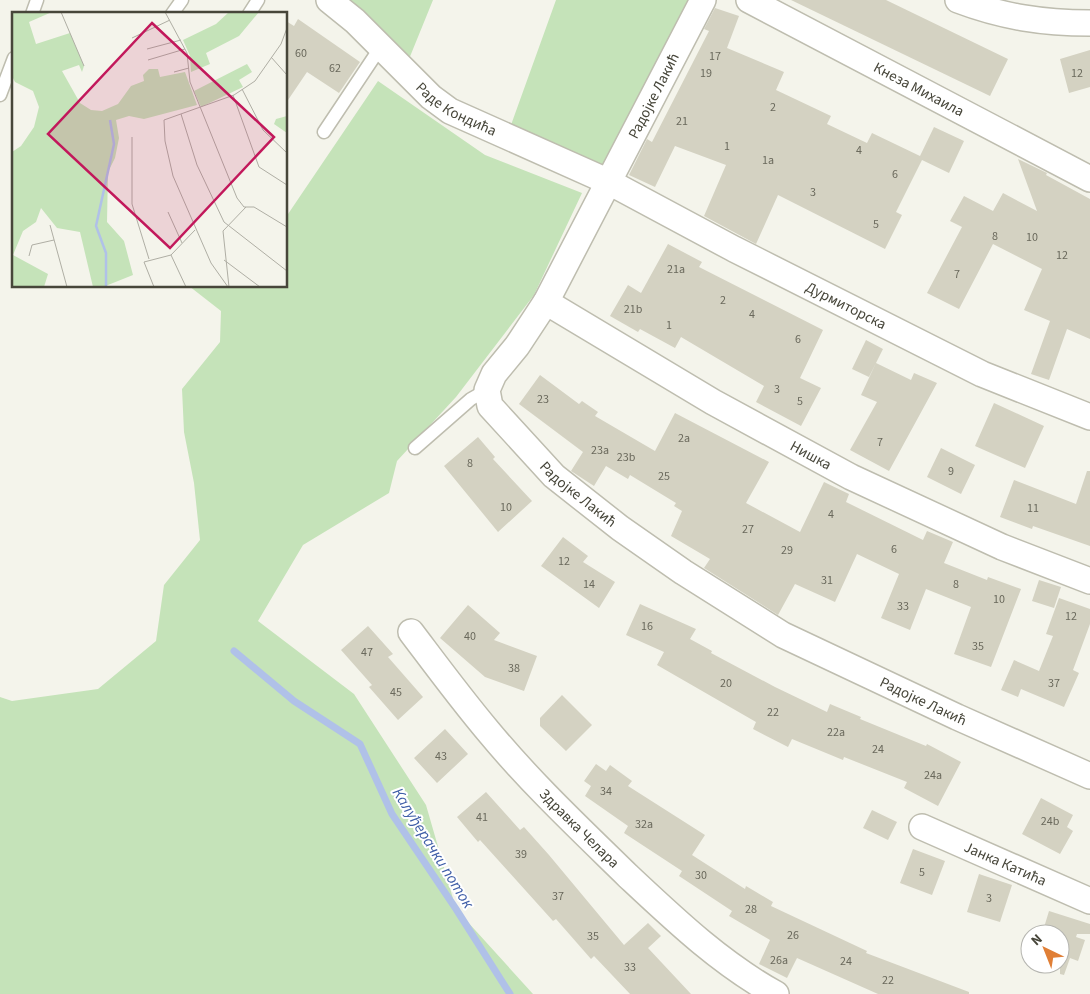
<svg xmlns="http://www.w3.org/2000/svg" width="1090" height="994" viewBox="0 0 1090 994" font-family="'Source Sans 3',sans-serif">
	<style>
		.green { fill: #c5e3b9 }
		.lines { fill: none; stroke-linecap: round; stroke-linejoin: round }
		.stream { stroke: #b0c1e8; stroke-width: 7 }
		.building { fill: #d4d2c2 }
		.service-casing { stroke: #bebdaf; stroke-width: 15 }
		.minor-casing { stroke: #bebdaf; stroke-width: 28 }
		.service { stroke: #fff; stroke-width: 12 }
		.minor { stroke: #fff; stroke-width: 25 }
		.labels { text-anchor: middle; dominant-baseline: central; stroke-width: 4; stroke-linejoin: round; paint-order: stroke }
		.number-label { font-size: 12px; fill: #6a695c }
		.street-label { font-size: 15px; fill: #47463a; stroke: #fff }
		.water-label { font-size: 16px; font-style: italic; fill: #3f5ea7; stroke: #fff }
		.inset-river { fill: none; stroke: #b0c1e8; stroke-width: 2.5 }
		.inset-road { fill: none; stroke: #afaea4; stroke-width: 1 }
		.view { fill: #c2185b; fill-opacity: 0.15; stroke: #c2185b; stroke-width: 2.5 }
		.inset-edge { fill: none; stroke: #47463a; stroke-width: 2.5 }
	</style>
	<rect width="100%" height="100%" fill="#f4f4eb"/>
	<path class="green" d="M348,0H433L409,59Z
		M556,0H694L609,182L507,136Z
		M378,81L485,155L582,193L534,295L456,397L397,461L389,493L303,545L258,621L354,694L426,805L456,909L533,994H0V697L12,701L98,689L156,641L164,585L200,540L194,483L184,432L182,389L220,342L221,311L189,286H286V217Z"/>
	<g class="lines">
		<path class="stream" d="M234,651L294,701L360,744L392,814L456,909L510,994"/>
	</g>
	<path class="building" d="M791,0H886L1008,59L990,96Z
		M715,8L739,16L727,48L784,72L776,90L831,116L827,124L867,143L872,133L920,156L934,127L964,141L949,173L922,160L896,212L902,215L885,249L778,195L756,244L704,216L726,165L675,146L655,187L629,175L647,139L652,142L709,31L704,29Z
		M298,19L360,62L339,93L307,72L286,103V21L294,26Z
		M1090,50V87L1069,93L1060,59Z
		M1018,159L1047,173L1046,175L1090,199V339L1067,329L1049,380L1031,374L1050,321L1024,310L1042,269L993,244L959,309L927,293L962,227L950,221L964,196L993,211L1003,193L1037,211Z
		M668,244L702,262L699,267L823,330L800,378L821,388L801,426L756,402L764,386L681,337L675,348L640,329L638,332L610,316L628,285L641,293Z
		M866,340L883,349L869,377L852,369Z
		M876,363L911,380L914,373L937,383L889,471L850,450L877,402L861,395Z
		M540,375L579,404L582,401L598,412L595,416L655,451L675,413L769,462L746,503L800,532L824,482L849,494L846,502L923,540L927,531L953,542L944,563L987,580L988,577L1021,589L991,667L954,654L971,607L926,589L910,630L881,618L899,574L857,554L835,602L795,584L778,615L704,568L710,559L671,536L682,511L674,506L676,503L630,475L628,479L606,466L594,486L571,471L583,452L519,404Z
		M994,403L1044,426L1025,468L975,446Z
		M478,437L495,457L493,459L532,501L498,532L444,466Z
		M941,448L975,465L961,494L927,477Z
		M1087,471H1090V546L1033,526L1032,529L1000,517L1014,480L1076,504Z
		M563,537L588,556L583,562L615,582L599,608L541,566Z
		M1039,580L1061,587L1054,608L1032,601Z
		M1059,598L1090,609V624L1073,670L1079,673L1064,707L1021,689L1018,697L1001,690L1014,660L1039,671L1053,636L1046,634Z
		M640,604L696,629L690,639L712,651L711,653L775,687L827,712L830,704L861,717L860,719L926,746L927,744L961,762L938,806L904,788L907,782L844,757L843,760L792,739L788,747L753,729L756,722L657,665L664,652L626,635Z
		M468,605L500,633L494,640L537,656L524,691L485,677L440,638Z
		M368,626L393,654L388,657L423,697L398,720L369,687L372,685L341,650Z
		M562,695L592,725L566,751L540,726V718Z
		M445,729L468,754L437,783L414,758Z
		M596,764L606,771L610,765L632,781L628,786L705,835L692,855L745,889L746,886L773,902L771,906L867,951L866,953L969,992V994H878L797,958L787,978L759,964L770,940L729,916L732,911L679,876L682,871L624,833L628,826L585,796L591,786L584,781Z
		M486,792L520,830L524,827L549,855L624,945L648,923L661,936L648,948L691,994H630L594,956L591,959L556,919L553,921L480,840L478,842L457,817Z
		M1041,798L1073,815L1067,827L1073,831L1060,854L1022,834Z
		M872,810L897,822L888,840L863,828Z
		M913,849L945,861L932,895L900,883Z
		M979,874L1012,885L1000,922L967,912Z
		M1049,911L1090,924V934H1077L1076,937L1085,940L1078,961L1070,958L1064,975L1060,974V934H1042Z"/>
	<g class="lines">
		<g class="service-casing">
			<path id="service" d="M32,14L37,0
				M172,14L182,0
				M249,14L258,0
				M0,95L14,58
				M324,132L380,48
				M415,448L471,399L487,390"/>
		</g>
		<g class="minor-casing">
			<g id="minor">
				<path id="s1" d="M329,0L355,21L431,97L450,111L609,182L734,249L982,374L1090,417"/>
				<path id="s2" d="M703,0L546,302L517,346L494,374L487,390L490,406L554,476L620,528L683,572L783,635L957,717L1090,776"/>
				<path id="s3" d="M749,0L1090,179"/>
				<path d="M958,0C1003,17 1043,23 1090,23"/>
				<path id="s4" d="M546,302L713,402L851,477L1002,547L1090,581"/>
				<path id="s5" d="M411,632C436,665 461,699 488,731C531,783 580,829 628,876C675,920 720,963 776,994"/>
				<path id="s6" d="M922,827L1090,901"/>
			</g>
		</g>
		<use href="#service" class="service"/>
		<use href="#minor" class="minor"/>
	</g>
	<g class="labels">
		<g class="number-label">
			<text x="301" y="53">60</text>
			<text x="715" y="56">17</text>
			<text x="335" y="68">62</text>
			<text x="706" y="73">19</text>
			<text x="1077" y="73">12</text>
			<text x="773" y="107">2</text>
			<text x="682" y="121">21</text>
			<text x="727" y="146">1</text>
			<text x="859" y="150">4</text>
			<text x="768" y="160">1a</text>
			<text x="895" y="174">6</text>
			<text x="813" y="192">3</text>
			<text x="876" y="224">5</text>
			<text x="995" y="236">8</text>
			<text x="1032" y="237">10</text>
			<text x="1062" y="255">12</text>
			<text x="676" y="269">21a</text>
			<text x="957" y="274">7</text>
			<text x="723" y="300">2</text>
			<text x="633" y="309">21b</text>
			<text x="752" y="314">4</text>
			<text x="669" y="325">1</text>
			<text x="798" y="339">6</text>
			<text x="777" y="389">3</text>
			<text x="543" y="399">23</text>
			<text x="800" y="401">5</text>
			<text x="684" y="438">2a</text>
			<text x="880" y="442">7</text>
			<text x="600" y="450">23a</text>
			<text x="626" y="457">23b</text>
			<text x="470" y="463">8</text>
			<text x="951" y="471">9</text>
			<text x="664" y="476">25</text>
			<text x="506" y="507">10</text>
			<text x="1033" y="508">11</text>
			<text x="831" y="514">4</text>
			<text x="748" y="529">27</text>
			<text x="894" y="549">6</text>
			<text x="787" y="550">29</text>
			<text x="564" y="561">12</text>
			<text x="827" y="580">31</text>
			<text x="589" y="584">14</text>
			<text x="956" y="584">8</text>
			<text x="999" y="599">10</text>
			<text x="903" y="606">33</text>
			<text x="1071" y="616">12</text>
			<text x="647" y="626">16</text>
			<text x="470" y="636">40</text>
			<text x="978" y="646">35</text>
			<text x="367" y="652">47</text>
			<text x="514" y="668">38</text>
			<text x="726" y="683">20</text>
			<text x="1054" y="683">37</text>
			<text x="396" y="692">45</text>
			<text x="773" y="712">22</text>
			<text x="836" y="732">22a</text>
			<text x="878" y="749">24</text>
			<text x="441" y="756">43</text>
			<text x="933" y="775">24a</text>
			<text x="606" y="791">34</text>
			<text x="482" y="817">41</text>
			<text x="1050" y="821">24b</text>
			<text x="644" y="824">32a</text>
			<text x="521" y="854">39</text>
			<text x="922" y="872">5</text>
			<text x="701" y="875">30</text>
			<text x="558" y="896">37</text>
			<text x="989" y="898">3</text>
			<text x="751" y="909">28</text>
			<text x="793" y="935">26</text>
			<text x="593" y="936">35</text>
			<text x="779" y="960">26a</text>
			<text x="846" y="961">24</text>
			<text x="630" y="967">33</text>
			<text x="888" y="980">22</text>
		</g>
		<g class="street-label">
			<text stroke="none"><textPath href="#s3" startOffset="192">Кнеза Михаила</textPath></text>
			<text transform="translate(654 96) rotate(-63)">Радојке Лакић</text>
			<text stroke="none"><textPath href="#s1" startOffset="169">Раде Кондића</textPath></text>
			<text stroke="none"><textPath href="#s1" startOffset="606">Дурмиторска</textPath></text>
			<text stroke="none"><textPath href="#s4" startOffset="306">Нишка</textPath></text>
			<text stroke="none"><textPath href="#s2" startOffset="588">Радојке Лакић</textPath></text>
			<text stroke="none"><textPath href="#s2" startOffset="992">Радојке Лакић</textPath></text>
			<text stroke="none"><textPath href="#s5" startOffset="259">Здравка Челара</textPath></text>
			<text stroke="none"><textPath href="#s6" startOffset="91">Јанка Катића</textPath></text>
		</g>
		<g class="water-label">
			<text transform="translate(433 848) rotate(58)">Калуђерачки поток</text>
		</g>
	</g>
	<g transform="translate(12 12)">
		<rect width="275" height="275" fill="#f4f4eb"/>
		<path d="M0,0H40L17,10L24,32L58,21L72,54L70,60L67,53L50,59L68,91L79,98L90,99L106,92L119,74L132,69L131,63L137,57H146L148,65L173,60L185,93L132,107L117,104L104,108L107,126L103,146L96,160L95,210L112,229L121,263L91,275H81L68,220L45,216L29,196L24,210L11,219L1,243L36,262L32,275H0V140L9,134L22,115L27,95L21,79L3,70L0,64ZM217,0H247L227,24L194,41L198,52L179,60L178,44L171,28L204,12ZM235,52L240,60L227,68L231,75L189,95L182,79ZM275,104V121L262,112L264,107Z" fill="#c5e3b9"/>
		<path class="inset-river" d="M94,275V241L84,214L102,132L98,108"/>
		<path class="inset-road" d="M49,0L72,54M153,0L175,41L178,70L225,186L232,195H242L275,215M120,26L158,8M135,37L169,28M259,45L275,63M136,48L173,37M162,60L177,56M230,77L251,118L275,141M221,83L247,155L275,173M169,102L185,153L212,210L275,259M120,125V192L137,247M156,200L170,231M38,213L55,275M159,243L174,275M17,244L20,233L42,228M212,248L248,275M142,275L132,250L159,243L183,218M216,275L199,251L161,164L153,129L152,108L222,83L243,69L269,32L275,16M217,275L211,219L234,195"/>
		<path class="view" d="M140,11L262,125L158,236L36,122Z"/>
		<rect width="275" height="275" class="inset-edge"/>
	</g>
	<g transform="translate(1045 949) rotate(317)"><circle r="24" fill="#ffffff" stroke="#b5b5b0"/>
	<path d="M0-4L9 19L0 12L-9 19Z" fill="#e07f36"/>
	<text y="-8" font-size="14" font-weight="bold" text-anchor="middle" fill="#47463a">N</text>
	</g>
</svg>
